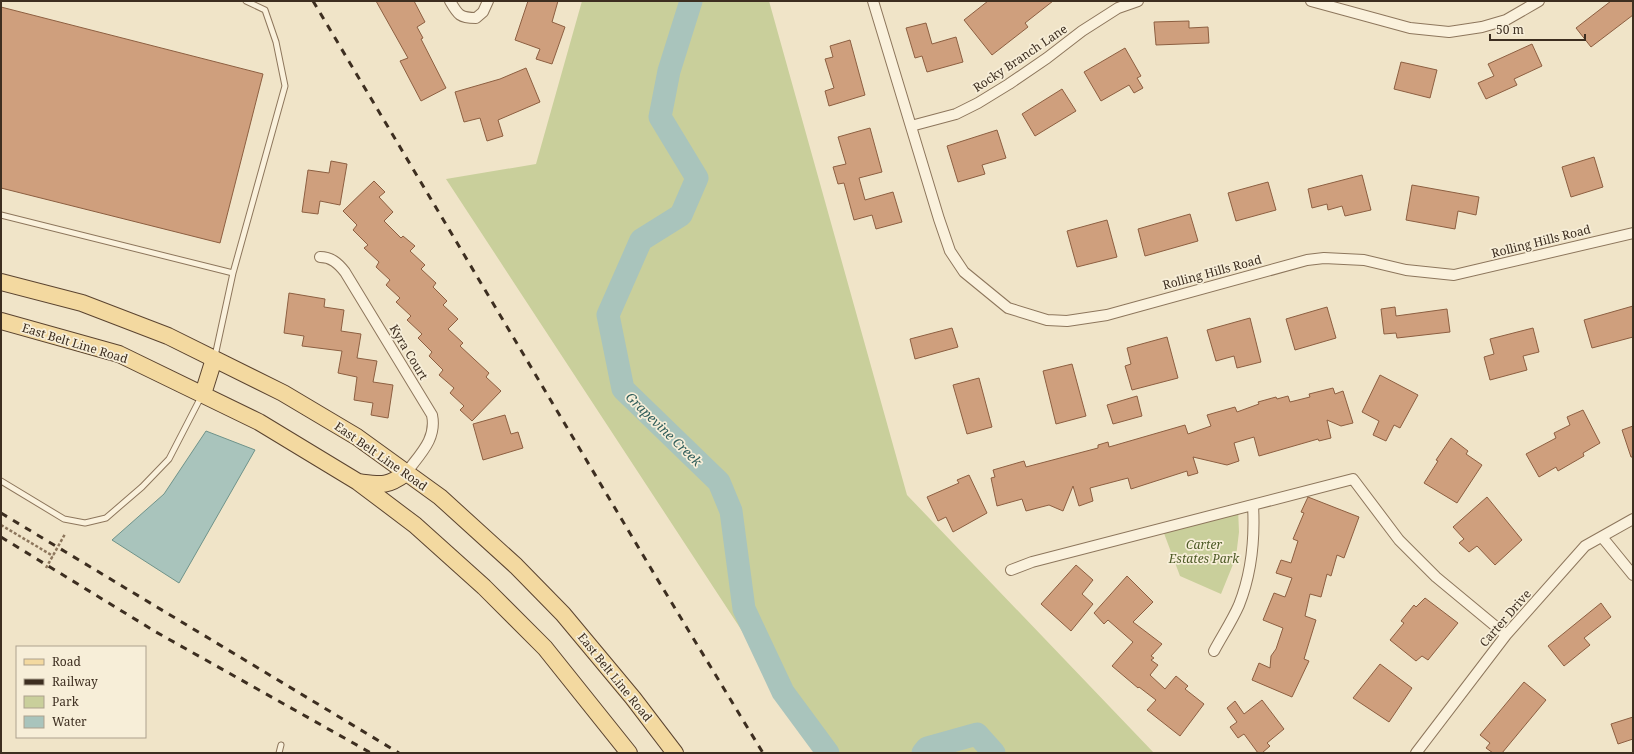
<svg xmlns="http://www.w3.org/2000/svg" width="1634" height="754" viewBox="0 0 1634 754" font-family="'Noto Serif',serif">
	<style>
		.green { fill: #c9cf9b }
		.water { fill: #a9c4bc; stroke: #6f938a }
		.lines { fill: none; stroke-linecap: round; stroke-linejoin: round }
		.river { stroke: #a9c4bc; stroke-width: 23 }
		.building { fill: #cf9f7d; stroke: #8d5f41 }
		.service-casing { stroke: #8d765c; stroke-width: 7 }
		.minor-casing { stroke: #8d765c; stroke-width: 12 }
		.primary-casing { stroke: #5b4430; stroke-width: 18 }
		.path { stroke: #8d765c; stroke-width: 2.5; stroke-dasharray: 3 2; stroke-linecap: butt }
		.service { stroke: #faf1dc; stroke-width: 5 }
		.minor { stroke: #faf1dc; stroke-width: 10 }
		.primary { stroke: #f3d9a0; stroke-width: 16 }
		.rail { stroke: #3d2e20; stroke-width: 3; stroke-dasharray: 7 7; stroke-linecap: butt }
		.labels { text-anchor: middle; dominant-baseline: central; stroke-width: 3.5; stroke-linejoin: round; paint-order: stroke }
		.street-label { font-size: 12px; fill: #3d2e20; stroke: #f7eed8 }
		.park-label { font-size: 12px; font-style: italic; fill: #4d5a26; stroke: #f7eed8 }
		.water-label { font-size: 13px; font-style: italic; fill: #2f5d5a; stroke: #f7eed8 }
	</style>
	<rect width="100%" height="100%" fill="#f0e4c8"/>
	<path class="green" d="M582,1H769L907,495L1154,753H822L446,179L536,164Z
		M1238,508L1239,532L1236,557L1221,594L1180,576L1162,528Z"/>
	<path class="water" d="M206,431L255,450L179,583L112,540L164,494Z"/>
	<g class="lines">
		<path class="river" d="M691,1L669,71L660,117L697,178L681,215L641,240L608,315L623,389L719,482L731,511L744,609L783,692L828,753
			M923,753L927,748L977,734L994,753"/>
	</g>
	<path class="building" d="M376,1H414L425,22L417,27L423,38L421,39L446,88L421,101L400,61L408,58Z
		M528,1H558L552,22L565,27L552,64L536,59L540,49L515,40Z
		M988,1H1053L1025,23L1028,27L992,55L964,20Z
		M1611,1H1633V15L1591,47L1576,28Z
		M1,7L263,74L220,243L1,188Z
		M1189,21V28L1208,27L1209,43L1156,45L1154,22Z
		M926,23L932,44L956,37L963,62L927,72L922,56L915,58L906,28Z
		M850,40L865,95L829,106L825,91L834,88L825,59L833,57L830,46Z
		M1532,44L1542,66L1514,79L1517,85L1486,99L1478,83L1494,76L1488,64Z
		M1125,48L1141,76L1137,78L1143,88L1134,93L1129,85L1101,101L1084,72Z
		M1401,62L1437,70L1430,98L1394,89Z
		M526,68L540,102L498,120L503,136L487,141L480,118L464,122L455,92L500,79Z
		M1062,89L1076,111L1035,136L1022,114Z
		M870,128L882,172L859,178L865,200L893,192L902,222L876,229L872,215L854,220L844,183L838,184L833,167L846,164L838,137Z
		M997,130L1006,158L982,165L985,174L958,182L947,146Z
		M1594,157L1603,187L1571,197L1562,167Z
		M331,161L347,164L340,205L320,201L318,214L302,212L308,170L329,173Z
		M1362,175L1371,210L1345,216L1342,206L1328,210L1327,204L1312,208L1308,189Z
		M374,181L385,192L379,197L393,212L384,221L401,238L403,236L415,246L410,251L425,265L421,269L436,283L433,287L447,301L443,305L458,319L448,329L463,343L460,346L489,373L486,377L501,391L472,421L460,410L464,406L450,393L454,388L439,375L443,370L429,356L432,352L418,338L422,334L407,320L411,316L396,302L400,298L386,285L390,280L376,267L379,262L364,248L368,245L353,230L357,225L343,211Z
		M1268,182L1276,210L1236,221L1228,193Z
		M1412,185L1479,197L1476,215L1458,211L1455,229L1406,220Z
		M1190,214L1198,241L1145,256L1138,229Z
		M1107,220L1117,257L1077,267L1067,231Z
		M289,293L325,299L324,307L344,310L341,331L361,334L357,358L377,361L373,382L393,385L388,418L371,415L373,403L354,400L357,377L338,373L342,351L302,346L304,336L284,333Z
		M1633,306V337L1592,348L1584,320Z
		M1327,307L1336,338L1295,350L1286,319Z
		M1395,307L1396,316L1447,309L1450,332L1397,338L1396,333L1384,334L1381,309Z
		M1250,318L1261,362L1237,368L1234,356L1216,361L1207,330Z
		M952,328L958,347L915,359L910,339Z
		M1533,328L1539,352L1523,356L1527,370L1490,380L1484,357L1494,354L1490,339Z
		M1167,337L1178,378L1132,390L1125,366L1131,364L1127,348Z
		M1072,364L1086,416L1056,424L1043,371Z
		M1380,375L1418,395L1400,428L1394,425L1386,441L1373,435L1379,421L1362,412Z
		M979,378L992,427L967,434L953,385Z
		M1333,388L1335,394L1343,391L1353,423L1341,426L1327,420L1331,438L1319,441L1318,439L1259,456L1254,437L1234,443L1239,461L1227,465L1193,457L1198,473L1188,476L1187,471L1131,489L1128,478L1090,488L1093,501L1079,506L1073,486L1063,511L1049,505L1026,511L1022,499L997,506L991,478L995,477L993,470L1024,461L1026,467L1098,448V445L1108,442L1109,447L1185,425L1188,434L1211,426L1207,415L1235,407L1237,412L1259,404L1258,402L1276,397L1277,399L1288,396L1290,402L1310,397L1309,394Z
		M1137,396L1142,416L1113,424L1107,405Z
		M1583,410L1600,443L1583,453L1584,456L1558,471L1556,467L1539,477L1526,454L1556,438L1554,433L1570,425L1567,417Z
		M505,415L511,434L518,432L523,448L483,460L473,424Z
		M1633,426V457H1631L1622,430Z
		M1451,438L1468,451L1466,454L1482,465L1457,503L1424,483L1438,461L1436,460Z
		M969,475L987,513L953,532L946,517L938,521L927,497L959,483L957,480Z
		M1308,497L1359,517L1344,558L1337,555L1331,576L1327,574L1321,597L1310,594L1305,616L1316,620L1304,659L1309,661L1292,697L1252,680L1259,663L1270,668L1271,656L1276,649L1283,628L1263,620L1274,593L1285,597L1292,578L1276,573L1281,560L1291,563L1298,541L1293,539L1304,513L1301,512Z
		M1487,497L1522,540L1495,565L1477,546L1469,552L1459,543L1464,539L1453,527Z
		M1076,565L1093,580L1082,594L1093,604L1071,631L1041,604Z
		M1127,576L1153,602L1133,622L1162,644L1151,656L1154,658L1151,660L1158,665L1150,675L1165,689L1176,676L1188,686L1185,689L1204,704L1180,736L1147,710L1156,700L1139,687L1138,688L1112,666L1133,642L1108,620L1104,624L1094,613Z
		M1425,598L1458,623L1428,660L1422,656L1416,661L1390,640L1404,623L1401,621L1414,605L1416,607Z
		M1601,603L1611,617L1584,638L1590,645L1564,666L1548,646Z
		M1380,664L1412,688L1389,722L1353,698Z
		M1524,682L1546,700L1502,753H1493L1486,748L1490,743L1480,735Z
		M1262,700L1284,729L1267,743L1270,746L1262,753H1258L1244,734L1238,738L1230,727L1237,722L1227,708L1235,701L1244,714Z
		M1633,717V739L1618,744L1611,724Z"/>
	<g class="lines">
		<g class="service-casing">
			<path id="service" d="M1,215L233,273L215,356
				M233,273L285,86L276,42L265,10L246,1
				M1,481L64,519L85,523L106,518L142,487L169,459L201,397
				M279,753L281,745"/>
		</g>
		<g class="minor-casing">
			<path id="minor" d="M450,1C458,15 460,18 476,18L483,12L488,1
				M873,1L939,219L950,251L964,272L1008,308L1047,320L1067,321L1107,315L1307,260L1324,258L1364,260L1406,270L1454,275L1633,233
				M1311,1L1410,28L1449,32L1482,27L1506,20L1539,1
				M911,126L956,114L978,103L1009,84L1047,58L1082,31L1118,8L1138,1
				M320,257C331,257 338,263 345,272L432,415C437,439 420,454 406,473
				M1602,537L1633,575
				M1011,570L1032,562L1353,479L1399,540L1436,577L1506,635
				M1214,651C1222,636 1232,621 1239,605C1252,572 1255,540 1253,505
				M1416,753L1506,635L1585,546L1633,519"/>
		</g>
		<g class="primary-casing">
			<path id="primary" d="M1,282L82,303L168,336L283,393L357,437L440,497L516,566L563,614L633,698L675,753
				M1,321L119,354L259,422L358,482L415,525L484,587L545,648L629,753
				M203,394L214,359
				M358,482C381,485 387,487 406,473"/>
		</g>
		<path class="path" d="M1,525L53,556
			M46,568L65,534"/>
		<use href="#service" class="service"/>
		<use href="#minor" class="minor"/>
		<use href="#primary" class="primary"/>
		<path class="rail" d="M313,1L656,577L763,753
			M1,513L399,753
			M1,537L156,632L371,753"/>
	</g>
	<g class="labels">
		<g class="street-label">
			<text transform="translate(1020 58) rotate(-34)">Rocky Branch Lane</text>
			<text transform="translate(1541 241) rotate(-14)">Rolling Hills Road</text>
			<text transform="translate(1212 272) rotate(-15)">Rolling Hills Road</text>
			<text transform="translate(75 343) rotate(17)">East Belt Line Road</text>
			<text transform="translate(409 352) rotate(59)">Kyra Court</text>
			<text transform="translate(381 456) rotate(35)">East Belt Line Road</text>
			<text transform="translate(1505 618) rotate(-49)">Carter Drive</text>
			<text transform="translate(615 677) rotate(51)">East Belt Line Road</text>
		</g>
		<g class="park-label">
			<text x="1204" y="544">Carter<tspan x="1204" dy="14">Estates Park</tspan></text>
		</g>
		<g class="water-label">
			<text transform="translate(664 429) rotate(44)">Grapevine Creek</text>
		</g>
	</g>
	<rect width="1634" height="754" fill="none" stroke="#3d2e20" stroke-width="4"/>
	<rect x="16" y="646" width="130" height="92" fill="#f7eed8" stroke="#ada18e"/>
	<rect x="24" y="659" width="20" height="6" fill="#f3d9a0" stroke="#ada18e"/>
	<text x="52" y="666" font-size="12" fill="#3d2e20">Road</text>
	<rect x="24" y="679" width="20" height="6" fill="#3d2e20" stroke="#ada18e"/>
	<text x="52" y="686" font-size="12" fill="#3d2e20">Railway</text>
	<rect x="24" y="696" width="20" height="12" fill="#c9cf9b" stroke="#ada18e"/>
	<text x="52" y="706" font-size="12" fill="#3d2e20">Park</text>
	<rect x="24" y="716" width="20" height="12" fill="#a9c4bc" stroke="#ada18e"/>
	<text x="52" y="726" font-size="12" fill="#3d2e20">Water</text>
	<path d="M1490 34v6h95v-6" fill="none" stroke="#3d2e20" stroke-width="2"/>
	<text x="1496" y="34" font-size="12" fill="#3d2e20" stroke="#f7eed8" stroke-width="3" paint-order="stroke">50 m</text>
</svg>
